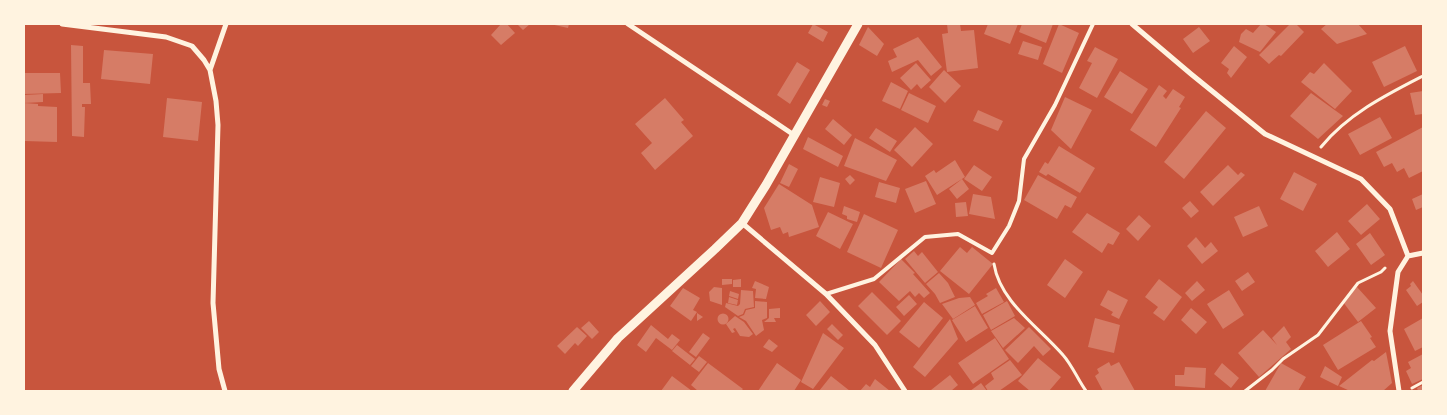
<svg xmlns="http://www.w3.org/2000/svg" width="1447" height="415" viewBox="0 0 1447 415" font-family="'Exo 2',sans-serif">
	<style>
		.building { fill: #d67c66 }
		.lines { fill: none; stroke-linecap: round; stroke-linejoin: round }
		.path { stroke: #fff3e0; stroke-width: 3 }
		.service { stroke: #fff3e0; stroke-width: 4 }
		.minor { stroke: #fff3e0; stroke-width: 5 }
		.tertiary { stroke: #fff3e0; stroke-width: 9 }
	</style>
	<rect width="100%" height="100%" fill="#c8553d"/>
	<path class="building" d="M501,24H507L515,33L501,45L491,35Z
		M517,24H530L523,30Z
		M550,24H569L568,28Z
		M813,24L828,32L823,42L808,33Z
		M947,24H960L961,31L974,30L978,68L947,72L942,34L948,33Z
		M988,24H1018L1010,44L984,34Z
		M1022,24H1053L1046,43L1019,32Z
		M1059,24L1079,33L1062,73L1043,64Z
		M1261,24H1264L1276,32L1260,52L1239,42L1241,34L1246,29L1253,33Z
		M1290,24H1296L1304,32L1281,56L1279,55L1269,64L1259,55Z
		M1327,24H1358L1367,34L1337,44L1321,29Z
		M868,27L884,44L877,56L859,45Z
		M1199,27L1210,41L1193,53L1183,39Z
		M918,37L942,67L931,76L918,60L892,72L888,61L897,57L893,49Z
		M1023,41L1042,47L1038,60L1018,54Z
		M71,45L83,46V83H90L91,104H82V107H85L84,137L72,136Z
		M1234,46L1247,57L1231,78L1227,73L1229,69L1221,63Z
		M1405,46L1417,71L1384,87L1372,62Z
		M1095,47L1118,59L1097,98L1079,88L1092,63L1087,61Z
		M104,50L153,54L150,84L101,79Z
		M797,62L810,70L790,104L777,95Z
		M916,63L931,80L921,89L917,84L911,90L900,78Z
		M1324,63L1352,91L1335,109L1301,82L1310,72L1314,74Z
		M944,70L961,86L945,103L929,87Z
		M1120,71L1148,89L1132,114L1104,97Z
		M24,73H60L61,93L24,94Z
		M891,82L908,91L900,109L882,101Z
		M1159,85L1167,91L1163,96L1166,99L1173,89L1185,97L1179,107L1181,108L1156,147L1130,130Z
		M1423,91V114L1415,115L1410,93Z
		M909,93L936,106L928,123L901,110Z
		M1311,93L1343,116L1318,139L1290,116Z
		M43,94V102L24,103V95Z
		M1065,97L1092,110L1071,149L1051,130Z
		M167,98L202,102L198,141L163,137Z
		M665,98L684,120L681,122L693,136L655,170L641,153L652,143L635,124Z
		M825,99L830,101L827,107L822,105Z
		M24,103L38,104V106L57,107V142L24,141Z
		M978,110L1003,121L998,131L973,121Z
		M1206,111L1226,128L1184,179L1164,162Z
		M1380,117L1392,138L1360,155L1348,134Z
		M833,119L852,135L844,145L825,129Z
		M915,127L933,144L912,167L894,150Z
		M1423,127V171L1409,178L1404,168L1397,172L1392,163L1384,167L1376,152Z
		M876,128L897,141L890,152L869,138Z
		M808,137L843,156L838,167L803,149Z
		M855,138L897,160L886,181L844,166Z
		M1059,146L1095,168L1080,193L1048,174L1046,176L1039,172L1045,162L1048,164Z
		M955,160L965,177L937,195L925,176L934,170L936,173Z
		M789,164L798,169L789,187L780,183Z
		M974,165L992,177L982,191L964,179Z
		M1228,165L1238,175L1241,172L1245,175L1213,206L1200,192Z
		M1294,172L1317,184L1303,211L1280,199Z
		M850,175L855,180L850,185L845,179Z
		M1038,175L1077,197L1071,208L1065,205L1057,219L1024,200Z
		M820,177L840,183L834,207L813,202Z
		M962,179L969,189L957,199L949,189Z
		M926,181L936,204L915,213L905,189Z
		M879,182L900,188L896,203L875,197Z
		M779,184L812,205L819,227L789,237L788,232L783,234L780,227L771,230L764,208Z
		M973,194L991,197L995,219L969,214Z
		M1423,194V207L1416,210L1412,199Z
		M1190,201L1199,211L1191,218L1182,208Z
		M966,202L968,216L956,217L955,203Z
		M1367,204L1380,219L1361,235L1348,221Z
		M844,206L860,212L857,222L847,219V216L842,214Z
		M1259,206L1268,226L1243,237L1234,217Z
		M828,212L853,224L840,249L816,236Z
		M1087,213L1120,233L1113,245L1108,243L1102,253L1072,232Z
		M864,214L898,230L881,268L847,252Z
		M1139,215L1151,226L1138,241L1126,229Z
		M1337,232L1350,249L1328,267L1315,251Z
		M1370,233L1385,255L1371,265L1356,244Z
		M1196,237L1205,248L1211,242L1218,251L1202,264L1187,246Z
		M960,247L967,253L972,247L993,264L969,294L940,271Z
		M914,251L918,256L922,252L938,272L925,283L905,259Z
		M901,259L915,273L913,274L930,293L924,298L919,293L915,297L910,291L899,301L879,282Z
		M1065,259L1083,272L1065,298L1047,285Z
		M1248,272L1255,282L1242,291L1235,281Z
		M939,273L948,283L955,297L940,303L935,294L926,284Z
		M722,279H732V284L722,285Z
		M741,279V287H733V280Z
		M1159,279L1182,297L1164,321L1153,313L1158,307L1145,297Z
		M755,281L769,287L766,299L755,298L756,289L752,288Z
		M1197,281L1205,290L1192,301L1185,293Z
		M1413,281L1423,295V302L1417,306L1406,290L1411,286L1410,284Z
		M714,287L722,288V305L710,301L709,292Z
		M1357,287L1376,308L1358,322L1343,302Z
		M683,288L700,298L693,310L697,312L691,321L670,306Z
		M996,288L1004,302L982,314L976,303L988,296L986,294Z
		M741,290L753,291L754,307L745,309L743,314L738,316L725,307L726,303L738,306L740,304Z
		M1108,290L1128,300L1119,319L1111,315L1113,312L1100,305Z
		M1229,290L1244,315L1223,329L1207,304Z
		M730,291L739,294L738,299L729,296Z
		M872,292L901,321L887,335L858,306Z
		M909,295L917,304L904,316L896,307Z
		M729,297L738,300L737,305L728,303Z
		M970,297L975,305L953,319L942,304L959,298Z
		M755,301L767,302V318L762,320L764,330L756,336L746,321L739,317L744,315L746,310L755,308Z
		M820,301L830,312L816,326L806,315Z
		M1007,301L1015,316L991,330L983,315Z
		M924,302L943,318L919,348L899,332Z
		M975,306L988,328L966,342L952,320Z
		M780,308V318H774L776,322H764L769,318V309Z
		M1191,308L1207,322L1196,334L1181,320Z
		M697,313L703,317L697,321Z
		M717.5 319a5.5 5.5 0 1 1 11 0a5.5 5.5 0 1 1-11 0Z
		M735,316L744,322L753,334L749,337L740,336L735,328L733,329L735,332L732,333L726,324Z
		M1014,318L1025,328L1003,348L991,331Z
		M1095,318L1120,325L1114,353L1088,347Z
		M1423,318V347L1415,351L1404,329Z
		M950,319L958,339L925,377L913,367Z
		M589,321L599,332L592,339L581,328Z
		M1361,321L1372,337L1370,338L1376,347L1338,370L1323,345Z
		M832,324L843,335L838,340L827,329Z
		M651,325L668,339L672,334L680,340L672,350L656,338L646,352L637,345Z
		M1284,326L1291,337L1286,342L1291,349L1259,377L1238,353L1263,330L1277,345L1272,338Z
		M577,327L587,336L578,346L575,343L565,354L557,346Z
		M1029,327L1051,349L1043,356L1034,346L1018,363L1005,350Z
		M703,333L710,338L696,357L689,352Z
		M823,333L844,348L813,389L801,382Z
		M995,338L1009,359L973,384L958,363Z
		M769,339L778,346L772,352L763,347Z
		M677,345L686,352L681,358L672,351Z
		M686,352L695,359L690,365L681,358Z
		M1386,352L1392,383L1383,391H1350L1339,386L1372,360L1374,361Z
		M1423,354V379L1412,384L1406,371L1411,368L1408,362Z
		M699,356L707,362L699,372L691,366Z
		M1038,358L1061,377L1049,391H1030L1018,381Z
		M1010,360L1022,375L999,391H988L985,386L994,379L991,373Z
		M1109,362L1111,366L1119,362L1135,391H1103L1095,376L1099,373L1097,369Z
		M708,363L743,389L741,391H698L691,385Z
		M777,363L801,380L794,391H758Z
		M1222,363L1239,378L1231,388L1214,374Z
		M1281,363L1306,377L1298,391H1265Z
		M1325,366L1342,377L1338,386L1320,377Z
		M1185,367L1206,368L1205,388L1175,386V375H1184Z
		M950,375L958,385L951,391H932L931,390Z
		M672,376L692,391H661Z
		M831,376L850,391H819Z
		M875,379L890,391H860L866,384L870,387Z
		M981,383L987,391H970Z
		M1423,385V391H1418L1417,388Z"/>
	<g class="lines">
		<path class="path" d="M1321,147C1348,114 1386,95 1423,76
			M994,264C1000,302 1039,327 1063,355C1072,365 1078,380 1086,391
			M1412,388L1423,382
			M1245,391L1272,370L1283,359L1318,335L1358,283L1381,272L1385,268"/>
		<path class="service" d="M826,294L874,279L925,237L958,234L992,253L1009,226L1019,201L1024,159L1055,105L1093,24"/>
		<path class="minor" d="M62,24L166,37L192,46L204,60L210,70L216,101L218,125L213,303L219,369L225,391
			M628,24L794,135
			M1132,24L1191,74L1265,134L1361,179L1390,209L1408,256
			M210,70L226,24
			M742,223L826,294L875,345L905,391
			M1399,391L1390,331L1398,272L1408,256L1423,253"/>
		<path class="tertiary" d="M573,391L618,338L715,249L742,223L766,185L858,24"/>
	</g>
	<rect width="1447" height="415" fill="none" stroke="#fff3e0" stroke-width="50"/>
</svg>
